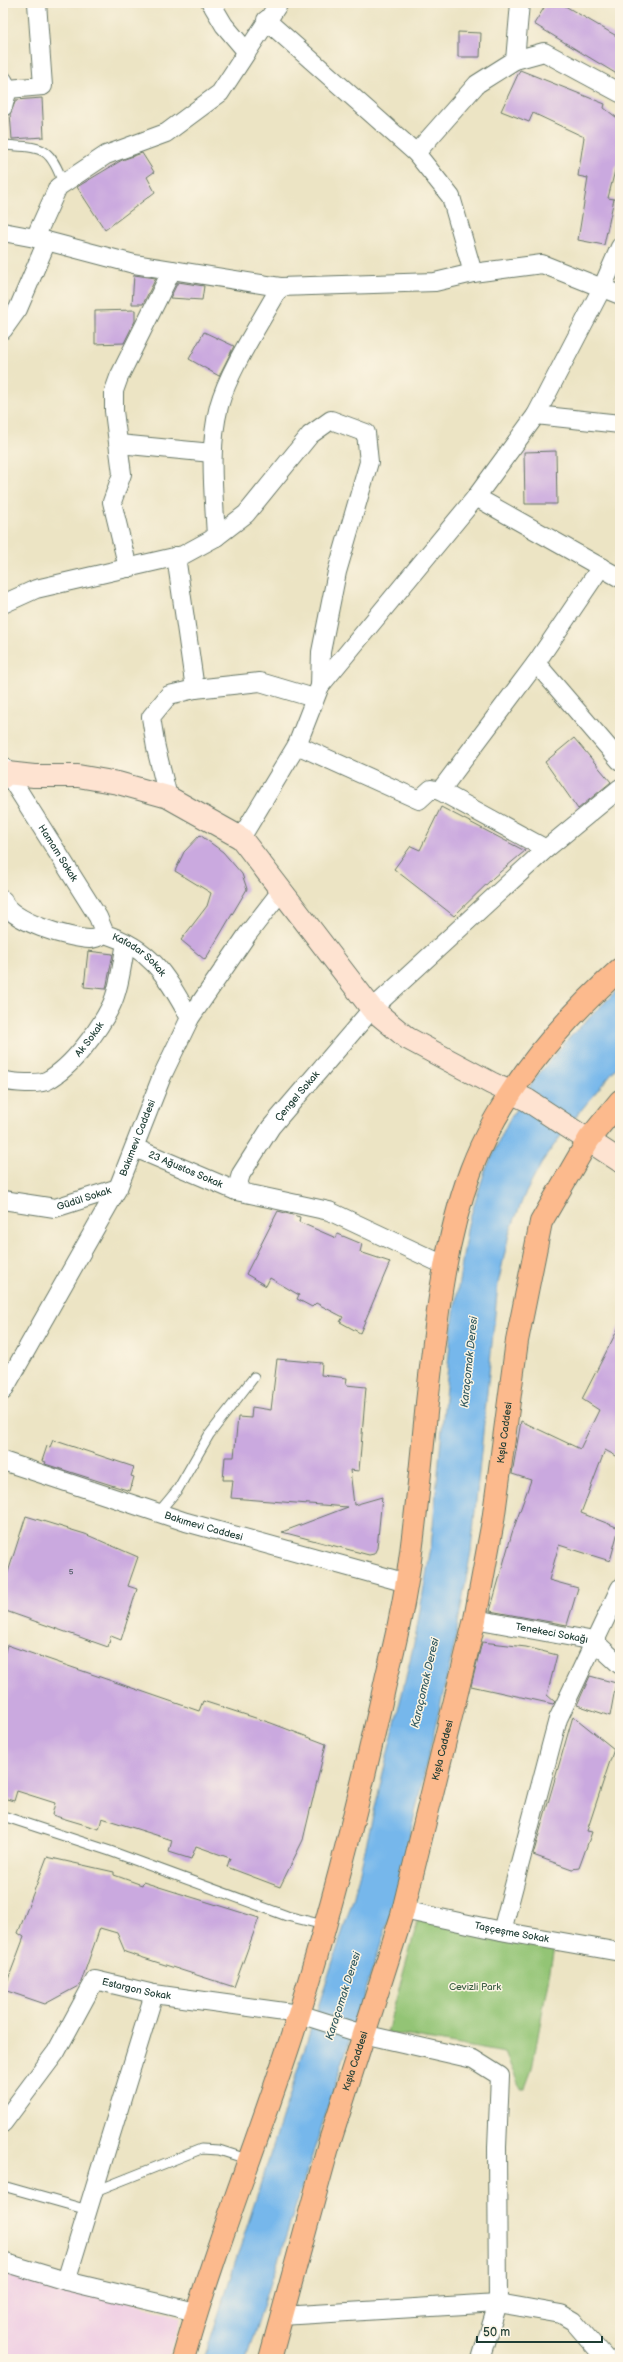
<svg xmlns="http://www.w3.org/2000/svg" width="623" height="2362" viewBox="0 0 623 2362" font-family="'Balsamiq Sans',sans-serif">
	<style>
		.built { fill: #f0d0e4 }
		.green { fill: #93c474; stroke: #598054 }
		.water { fill: #76b7eb; stroke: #4a7a90 }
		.building { fill: #caa9df }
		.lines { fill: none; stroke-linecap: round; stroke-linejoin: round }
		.lane-casing { stroke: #677766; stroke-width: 11 }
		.street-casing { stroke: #677766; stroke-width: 20 }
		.secondary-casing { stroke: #677766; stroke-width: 24 }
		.primary-casing { stroke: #677766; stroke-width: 24 }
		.lane { stroke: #fff; stroke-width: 9 }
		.street { stroke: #fff; stroke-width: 18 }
		.secondary { stroke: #fee3d1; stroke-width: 22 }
		.primary { stroke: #fcba8d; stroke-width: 22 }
		.labels { text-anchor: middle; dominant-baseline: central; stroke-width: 3; stroke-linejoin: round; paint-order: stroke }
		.number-label { font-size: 8px; fill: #4a585f }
		.street-label { font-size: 10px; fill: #1f3d34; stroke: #fcf5e5 }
		.park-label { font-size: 10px; fill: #3c5f44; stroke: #fcf5e5 }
		.water-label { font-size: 11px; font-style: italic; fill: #355c62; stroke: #fcf5e5 }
	</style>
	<rect width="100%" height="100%" fill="#fcf5e5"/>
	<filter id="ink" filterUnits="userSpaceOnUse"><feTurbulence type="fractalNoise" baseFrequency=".025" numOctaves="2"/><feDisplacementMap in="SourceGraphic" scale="8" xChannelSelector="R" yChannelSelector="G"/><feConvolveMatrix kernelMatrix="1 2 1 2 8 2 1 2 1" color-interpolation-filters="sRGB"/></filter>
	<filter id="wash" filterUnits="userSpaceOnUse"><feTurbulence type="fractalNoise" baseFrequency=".012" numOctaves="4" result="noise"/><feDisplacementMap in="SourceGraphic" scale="16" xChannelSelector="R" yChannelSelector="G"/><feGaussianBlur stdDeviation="0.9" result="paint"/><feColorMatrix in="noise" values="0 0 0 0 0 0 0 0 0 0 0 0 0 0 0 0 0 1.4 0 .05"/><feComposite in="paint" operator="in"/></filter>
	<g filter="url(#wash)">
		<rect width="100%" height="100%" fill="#ece4c4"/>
		<path class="built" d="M3,2264L181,2318L168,2359H3Z"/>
		<path class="green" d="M419,1916L555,1942L532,2069L525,2088H520L505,2053L387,2032Z"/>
		<path class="water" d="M620,987V1063L568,1126L544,1159L524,1196L509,1234L498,1284L471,1551L454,1647L393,1907L246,2359H204L354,1896L415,1639L431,1547L451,1333L468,1224L485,1171L508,1122L534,1080L566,1041Z"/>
		<g id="blocks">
			<path class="building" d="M547,3H560L620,38V76L534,24Z
				M458,32L481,33L480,57H458Z
				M520,70L605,104L604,108L620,120V151L608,198L614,199L604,245L578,240L588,178L578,176L584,137L533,113L529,122L501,111Z
				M42,98L44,137L12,139L10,114L16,100Z
				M142,153L154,172L147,177L155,192L105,230L77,187L122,160Z
				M134,275L156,278L143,304H132Z
				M178,282L204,286L202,300L170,298Z
				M135,310V321L124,343L95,344V311Z
				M204,332L234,346L219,376L189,359Z
				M556,451L557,504H525L524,452Z
				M574,738L611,782L578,809L545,762Z
				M441,807L525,851L494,877L454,916L394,869L411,846L420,850Z
				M200,835L223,852L242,874L247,889L205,960L181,940L207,906L211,893L175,871L184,852Z
				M88,951L113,954L106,989L84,987Z
				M278,1211L300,1217L299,1222L336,1238L338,1234L362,1244L360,1252L390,1262L360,1333L340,1322L343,1317L316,1303L312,1307L297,1299L299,1295L270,1278L266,1286L246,1274Z
				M620,1325V1458L605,1450L581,1513L619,1528L610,1561L559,1545L549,1580L578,1588L567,1625L490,1611L512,1533L531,1480L512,1474L521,1421L580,1449L599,1410L582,1399Z
				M277,1359L322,1363L321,1375L347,1378L346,1385L366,1387L359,1471L350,1470L354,1505L382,1497L377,1548L374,1554L369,1555L282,1532L348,1507L231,1498L233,1480H223L225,1457H234L238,1417L251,1418L252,1407L271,1410Z
				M53,1440L134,1467L131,1476L134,1477L130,1491L45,1464L46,1462L42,1461L47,1446L50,1447Z
				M26,1516L85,1534L138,1557L128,1586L137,1589L121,1640L111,1636L108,1647L3,1610V1588Z
				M482,1642L526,1647L557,1655L547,1695L555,1702L553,1704L471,1686Z
				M7,1645L199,1711L203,1701L271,1723L326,1744L303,1840L280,1887L227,1867L230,1858L196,1846L191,1859L169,1852L172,1840L102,1818L99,1829L52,1815L55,1803L17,1791L14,1801L3,1798V1658Z
				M590,1676L616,1683L610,1716L577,1705Z
				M573,1716L614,1749L587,1831L592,1832L579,1868L572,1869L533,1855Z
				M47,1857L114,1872V1875L142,1885L143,1882L259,1918L234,1987L125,1952L117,1933L100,1928L80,1985L45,2004L4,1990L24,1937L18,1933Z"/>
		</g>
	</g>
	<g filter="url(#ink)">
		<use href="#blocks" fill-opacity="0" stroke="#677766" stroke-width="1"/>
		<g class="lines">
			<g class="lane-casing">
				<path id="lane" d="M619,3L620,4
					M3,145C41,148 49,144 63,183
					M158,1513L178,1489L209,1435L254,1377
					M3,1816L110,1851L287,1916L324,1925
					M3,2186L88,2210
					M93,2192L201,2149L219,2150L250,2160"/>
			</g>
			<g class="street-casing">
				<g id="street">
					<path d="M211,3L224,25L246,51"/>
					<path d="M266,20L416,153L451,197L473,273"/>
					<path d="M515,60L520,3"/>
					<path d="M3,80L8,89L43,86L37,3"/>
					<path d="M3,107L8,89"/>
					<path d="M416,153L477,84L515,60L544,52L620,93"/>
					<path d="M3,232L35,238L134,264L280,287L435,282L473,273L542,264L620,295"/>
					<path d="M35,238L58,187L106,155L166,133L220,93L279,3"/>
					<path d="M3,330L18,309L47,241"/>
					<path d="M536,415L620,424"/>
					<path d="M119,444L212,453"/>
					<path d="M476,497L620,578"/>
					<path d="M216,537L246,514L310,435L331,420L366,433L369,462L337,572L321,652L320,686"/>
					<path d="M176,556L195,689"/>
					<path d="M128,568L112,502L122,474L114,411V391L119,377L172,270"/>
					<path d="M3,604L36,589L183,555L216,537C214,494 208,449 219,406C229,369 261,322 280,287"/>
					<path d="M536,663L620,761"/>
					<path d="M297,745L419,800L431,789L440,791L546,849"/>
					<path id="s1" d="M3,766L98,917L105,934"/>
					<path d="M440,791L536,663L601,567"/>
					<path d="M168,797L156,748L151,717L169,695L195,689L260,682L314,698"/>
					<path d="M241,838L297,745L320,686L476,497L536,415L602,288L620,247"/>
					<path id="s2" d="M3,900C8,921 71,939 90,939C95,939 101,936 105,934C153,949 167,978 190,1018"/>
					<path id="s3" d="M3,1080C12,1083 40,1085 48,1080C72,1067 99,1030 111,1006C120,987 122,963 126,943"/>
					<path id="s4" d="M135,1148L236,1191L329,1211L444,1265"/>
					<path id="s5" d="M236,1191L241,1174L271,1127L372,1009L546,849L620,788"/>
					<path id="s6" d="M3,1200L55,1208L118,1188"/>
					<path id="s7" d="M3,1391L118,1188L162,1076L190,1018L247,935L281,891"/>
					<path id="s8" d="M3,1461L186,1522L407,1583"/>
					<path id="s9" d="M475,1619L594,1641L620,1665"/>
					<path id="s10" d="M403,1910L506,1932L620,1952"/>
					<path d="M502,1931L558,1719L620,1588"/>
					<path id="s11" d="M3,2123L56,2052L95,1980L154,1994L299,2014L363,2034L473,2059L500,2076L497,2147L498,2303L481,2359"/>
					<path d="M3,2262L66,2281L196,2312"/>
					<path d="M66,2281L154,1994"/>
					<path d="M281,2316L498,2303L561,2314L573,2321L606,2359"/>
				</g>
			</g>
			<g class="secondary-casing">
				<path id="secondary" d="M3,777L7,773L34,776H78L118,783L168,797L241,838L372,1009L407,1038L491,1083L527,1100L620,1161"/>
			</g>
			<g class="primary-casing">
				<g id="primary">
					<path d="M183,2359C216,2242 263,2129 299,2014C334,1902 362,1789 387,1675C395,1644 402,1612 407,1581C416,1522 421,1462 427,1403C436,1323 443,1246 471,1170C501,1091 558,1025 620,969"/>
					<path id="s12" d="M270,2359L328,2147L402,1915L475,1619L493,1521L517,1341L541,1222L589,1139L620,1101"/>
				</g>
			</g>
			<use href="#lane" class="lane"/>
			<use href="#street" class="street"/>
			<use href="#secondary" class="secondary"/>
			<use href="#primary" class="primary"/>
		</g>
	</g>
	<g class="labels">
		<g class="number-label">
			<text x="71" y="1571">5</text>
		</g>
		<g class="street-label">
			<text stroke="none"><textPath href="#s1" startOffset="103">Hamam Sokak</textPath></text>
			<text stroke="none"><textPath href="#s2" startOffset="155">Kafadar Sokak</textPath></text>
			<text stroke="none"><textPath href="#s3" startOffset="104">Ak Sokak</textPath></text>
			<text stroke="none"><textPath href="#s5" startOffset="114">Çengel Sokak</textPath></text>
			<text stroke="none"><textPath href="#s7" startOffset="287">Bakımevi Caddesi</textPath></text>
			<text stroke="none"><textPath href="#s4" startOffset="55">23 Ağustos Sokak</textPath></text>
			<text stroke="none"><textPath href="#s6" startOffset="83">Güdül Sokak</textPath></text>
			<text stroke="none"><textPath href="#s12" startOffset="957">Kışla Caddesi</textPath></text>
			<text stroke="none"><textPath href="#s8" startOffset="211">Bakımevi Caddesi</textPath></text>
			<text stroke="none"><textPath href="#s9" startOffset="78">Tenekeci Sokağı</textPath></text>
			<text stroke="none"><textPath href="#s12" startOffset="633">Kışla Caddesi</textPath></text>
			<text stroke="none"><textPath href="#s10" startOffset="111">Taşçeşme Sokak</textPath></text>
			<text stroke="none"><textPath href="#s11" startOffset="213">Estargon Sokak</textPath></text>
			<text stroke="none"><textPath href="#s12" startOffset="310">Kışla Caddesi</textPath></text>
		</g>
		<g class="park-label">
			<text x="475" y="1987">Cevizli Park</text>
		</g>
		<g class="water-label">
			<text transform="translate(469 1362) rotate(-84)">Karaçomak Deresi</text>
			<text transform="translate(425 1683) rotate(-77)">Karaçomak Deresi</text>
			<text transform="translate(343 1996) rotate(-72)">Karaçomak Deresi</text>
		</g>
	</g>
	<rect width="623" height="2362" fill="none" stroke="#fcf5e5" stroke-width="16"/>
	<path d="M477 2336v6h125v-6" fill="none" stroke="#1f3d34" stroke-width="2"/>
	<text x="483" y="2336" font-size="12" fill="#1f3d34" stroke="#fcf5e5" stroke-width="3" paint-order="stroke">50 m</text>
</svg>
